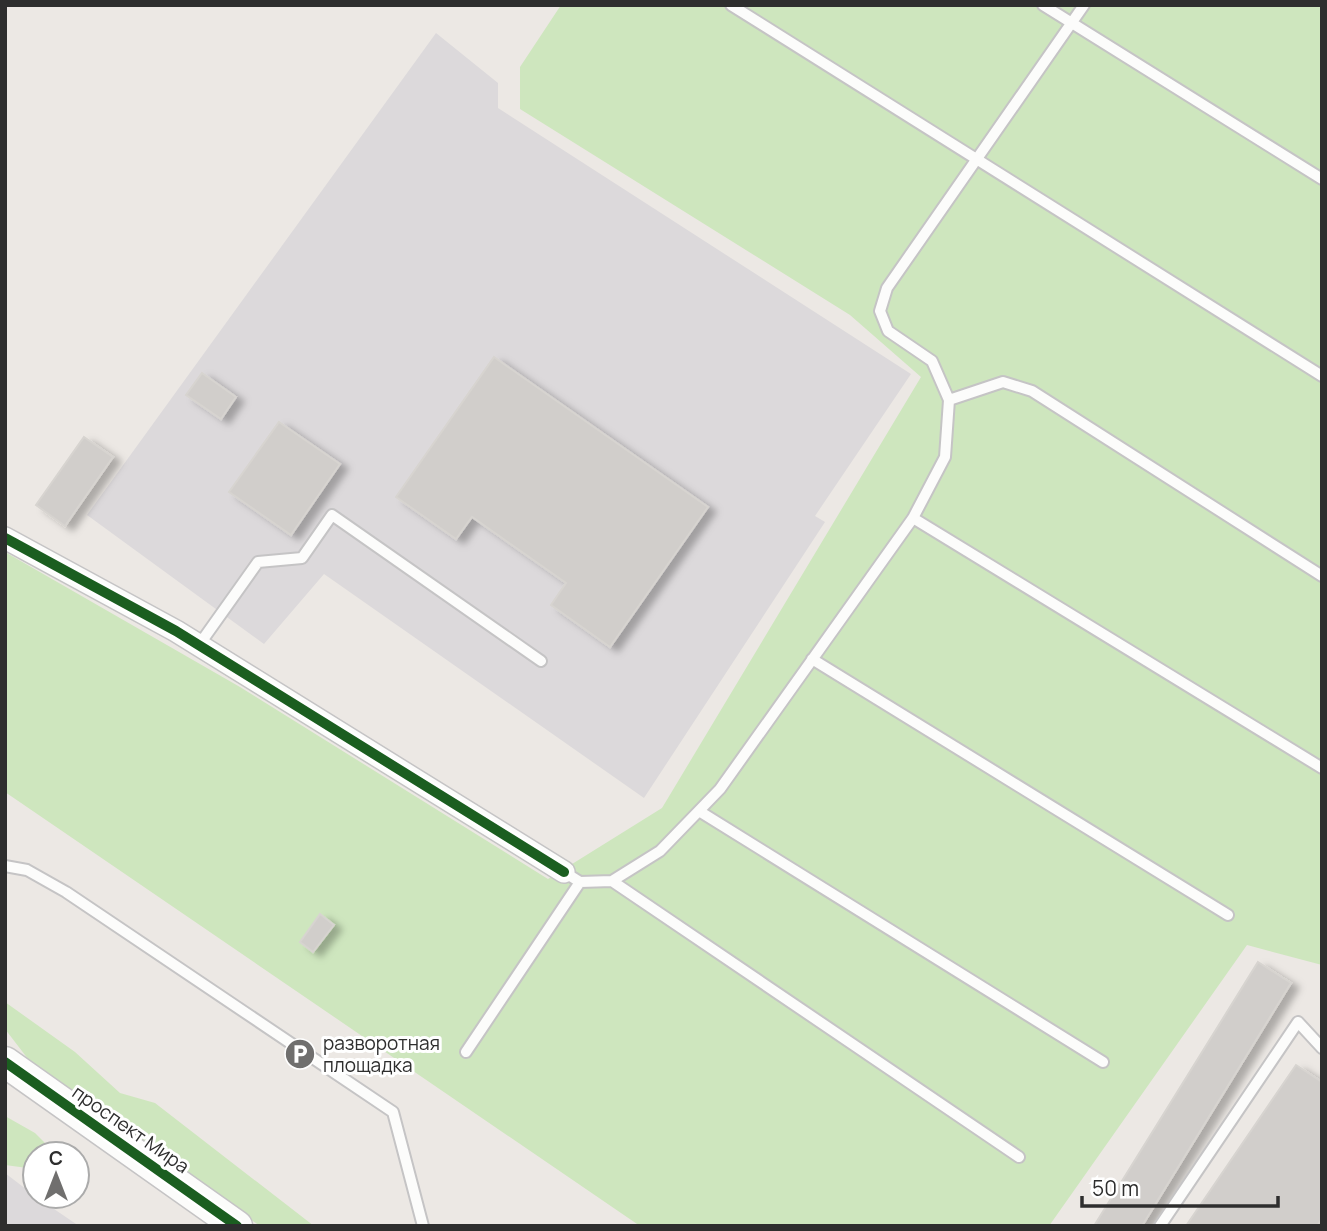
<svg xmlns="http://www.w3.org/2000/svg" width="1327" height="1231" viewBox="0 0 1327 1231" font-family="Manrope,sans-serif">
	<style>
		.industrial { fill: #dcd9db }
		.green { fill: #cee6be }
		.building { fill: #d1cecb; stroke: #d7d4d0; stroke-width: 2; filter: url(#shadow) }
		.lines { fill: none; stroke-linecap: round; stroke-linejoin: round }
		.lane-casing { stroke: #c5c4c5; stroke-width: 14 }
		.street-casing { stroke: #c5c4c5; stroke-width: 24 }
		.secondary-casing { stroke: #c5c4c5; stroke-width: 33 }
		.lane { stroke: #fcfcfb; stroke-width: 10 }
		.street { stroke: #fcfcfb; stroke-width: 21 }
		.secondary { stroke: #fcfcfb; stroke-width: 30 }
		.cycleway-casing { stroke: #fff; stroke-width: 15 }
		.cycleway { stroke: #1b5e20; stroke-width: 10 }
		.labels { text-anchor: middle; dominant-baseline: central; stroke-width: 6; stroke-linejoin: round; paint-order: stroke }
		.poi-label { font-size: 19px; fill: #2e2e2e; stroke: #fff; text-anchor: start }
		.street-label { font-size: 19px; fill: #2e2e2e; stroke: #fff }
	</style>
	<defs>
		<filter id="shadow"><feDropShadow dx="8" dy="4.5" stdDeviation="3.5" flood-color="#0004"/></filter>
	</defs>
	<rect width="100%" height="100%" fill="#ece8e4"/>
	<path class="industrial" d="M436,33L498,83V108L911,374L815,516L825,522L644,798L324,574L264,644L87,515Z
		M5,1173L35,1196L79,1226H5Z"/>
	<path class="green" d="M561,5H1322V965L1247,945L1049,1226H640L5,792V552L240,687L548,879L662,808L921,377L850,315L520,109V67Z
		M5,1002L75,1052L120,1093L155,1103L314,1226H260L35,1068L5,1029Z
		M5,1116L35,1133L52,1150L51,1154H35V1169L5,1165Z"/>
	<path class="building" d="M494,357L708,507L610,647L551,605L566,583L472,517L456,539L396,497Z
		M202,373L236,397L221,419L186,395Z
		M279,422L340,464L291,535L229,492Z
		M84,437L113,457L65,526L36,505Z
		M320,914L334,925L313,952L300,942Z
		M1258,962L1291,983L1142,1226H1094Z
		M1296,1065L1322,1082V1219L1317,1226H1186Z"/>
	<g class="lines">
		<g class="lane-casing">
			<path id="lane" d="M731,5L1322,376
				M1043,5L1322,179
				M949,400L1003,382L1032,391L1322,576
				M913,518L1322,768
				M199,645L258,562L302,558L332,515L541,661
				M812,659L1228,915
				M699,811L1103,1062
				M5,866L27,870L66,892L393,1112L423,1226
				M564,872L580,882L612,881L660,851L720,789L913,518L945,457L949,400L932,361L888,331L880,311L887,288L1084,5
				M612,881L1019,1157
				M466,1052L580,882
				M1160,1226L1298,1022L1322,1048"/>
		</g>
		<g class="street-casing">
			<path id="street" d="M5,538L176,631L564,872"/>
		</g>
		<g class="secondary-casing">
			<path id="secondary" d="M5,1062L237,1226"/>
		</g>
		<use href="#lane" class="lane"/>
		<use href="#street" class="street"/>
		<use href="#secondary" class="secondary"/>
		<g class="cycleway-casing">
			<path id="cycleway" d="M5,538L176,631L564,872
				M5,1062L237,1226"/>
		</g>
		<use href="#cycleway" class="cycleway"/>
	</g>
	<defs>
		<g id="parking-disc" transform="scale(1.575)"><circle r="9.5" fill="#706f6e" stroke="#fff"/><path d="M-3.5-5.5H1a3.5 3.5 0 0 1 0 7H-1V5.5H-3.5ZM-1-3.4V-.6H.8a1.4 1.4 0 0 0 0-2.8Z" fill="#fff"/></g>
	</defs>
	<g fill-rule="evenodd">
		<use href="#parking-disc" x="300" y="1054"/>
	</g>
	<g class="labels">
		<g class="poi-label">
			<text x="323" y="1043">разворотная<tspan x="323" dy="22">площадка</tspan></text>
		</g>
		<g class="street-label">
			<text transform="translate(131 1129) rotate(35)">проспект Мира</text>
		</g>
	</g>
	<rect width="1327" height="1231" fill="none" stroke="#2e2e2e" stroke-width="14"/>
	<g transform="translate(56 1175)"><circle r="33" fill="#ffffff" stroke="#ababab" stroke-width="2"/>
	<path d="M0-5L12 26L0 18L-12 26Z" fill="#706f6e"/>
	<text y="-10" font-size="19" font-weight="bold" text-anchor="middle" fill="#2e2e2e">С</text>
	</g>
	<path d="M1082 1196v10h196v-10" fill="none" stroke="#2e2e2e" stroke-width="3.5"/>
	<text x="1092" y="1196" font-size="21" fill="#2e2e2e" stroke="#ffffff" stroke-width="5" paint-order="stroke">50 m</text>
</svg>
